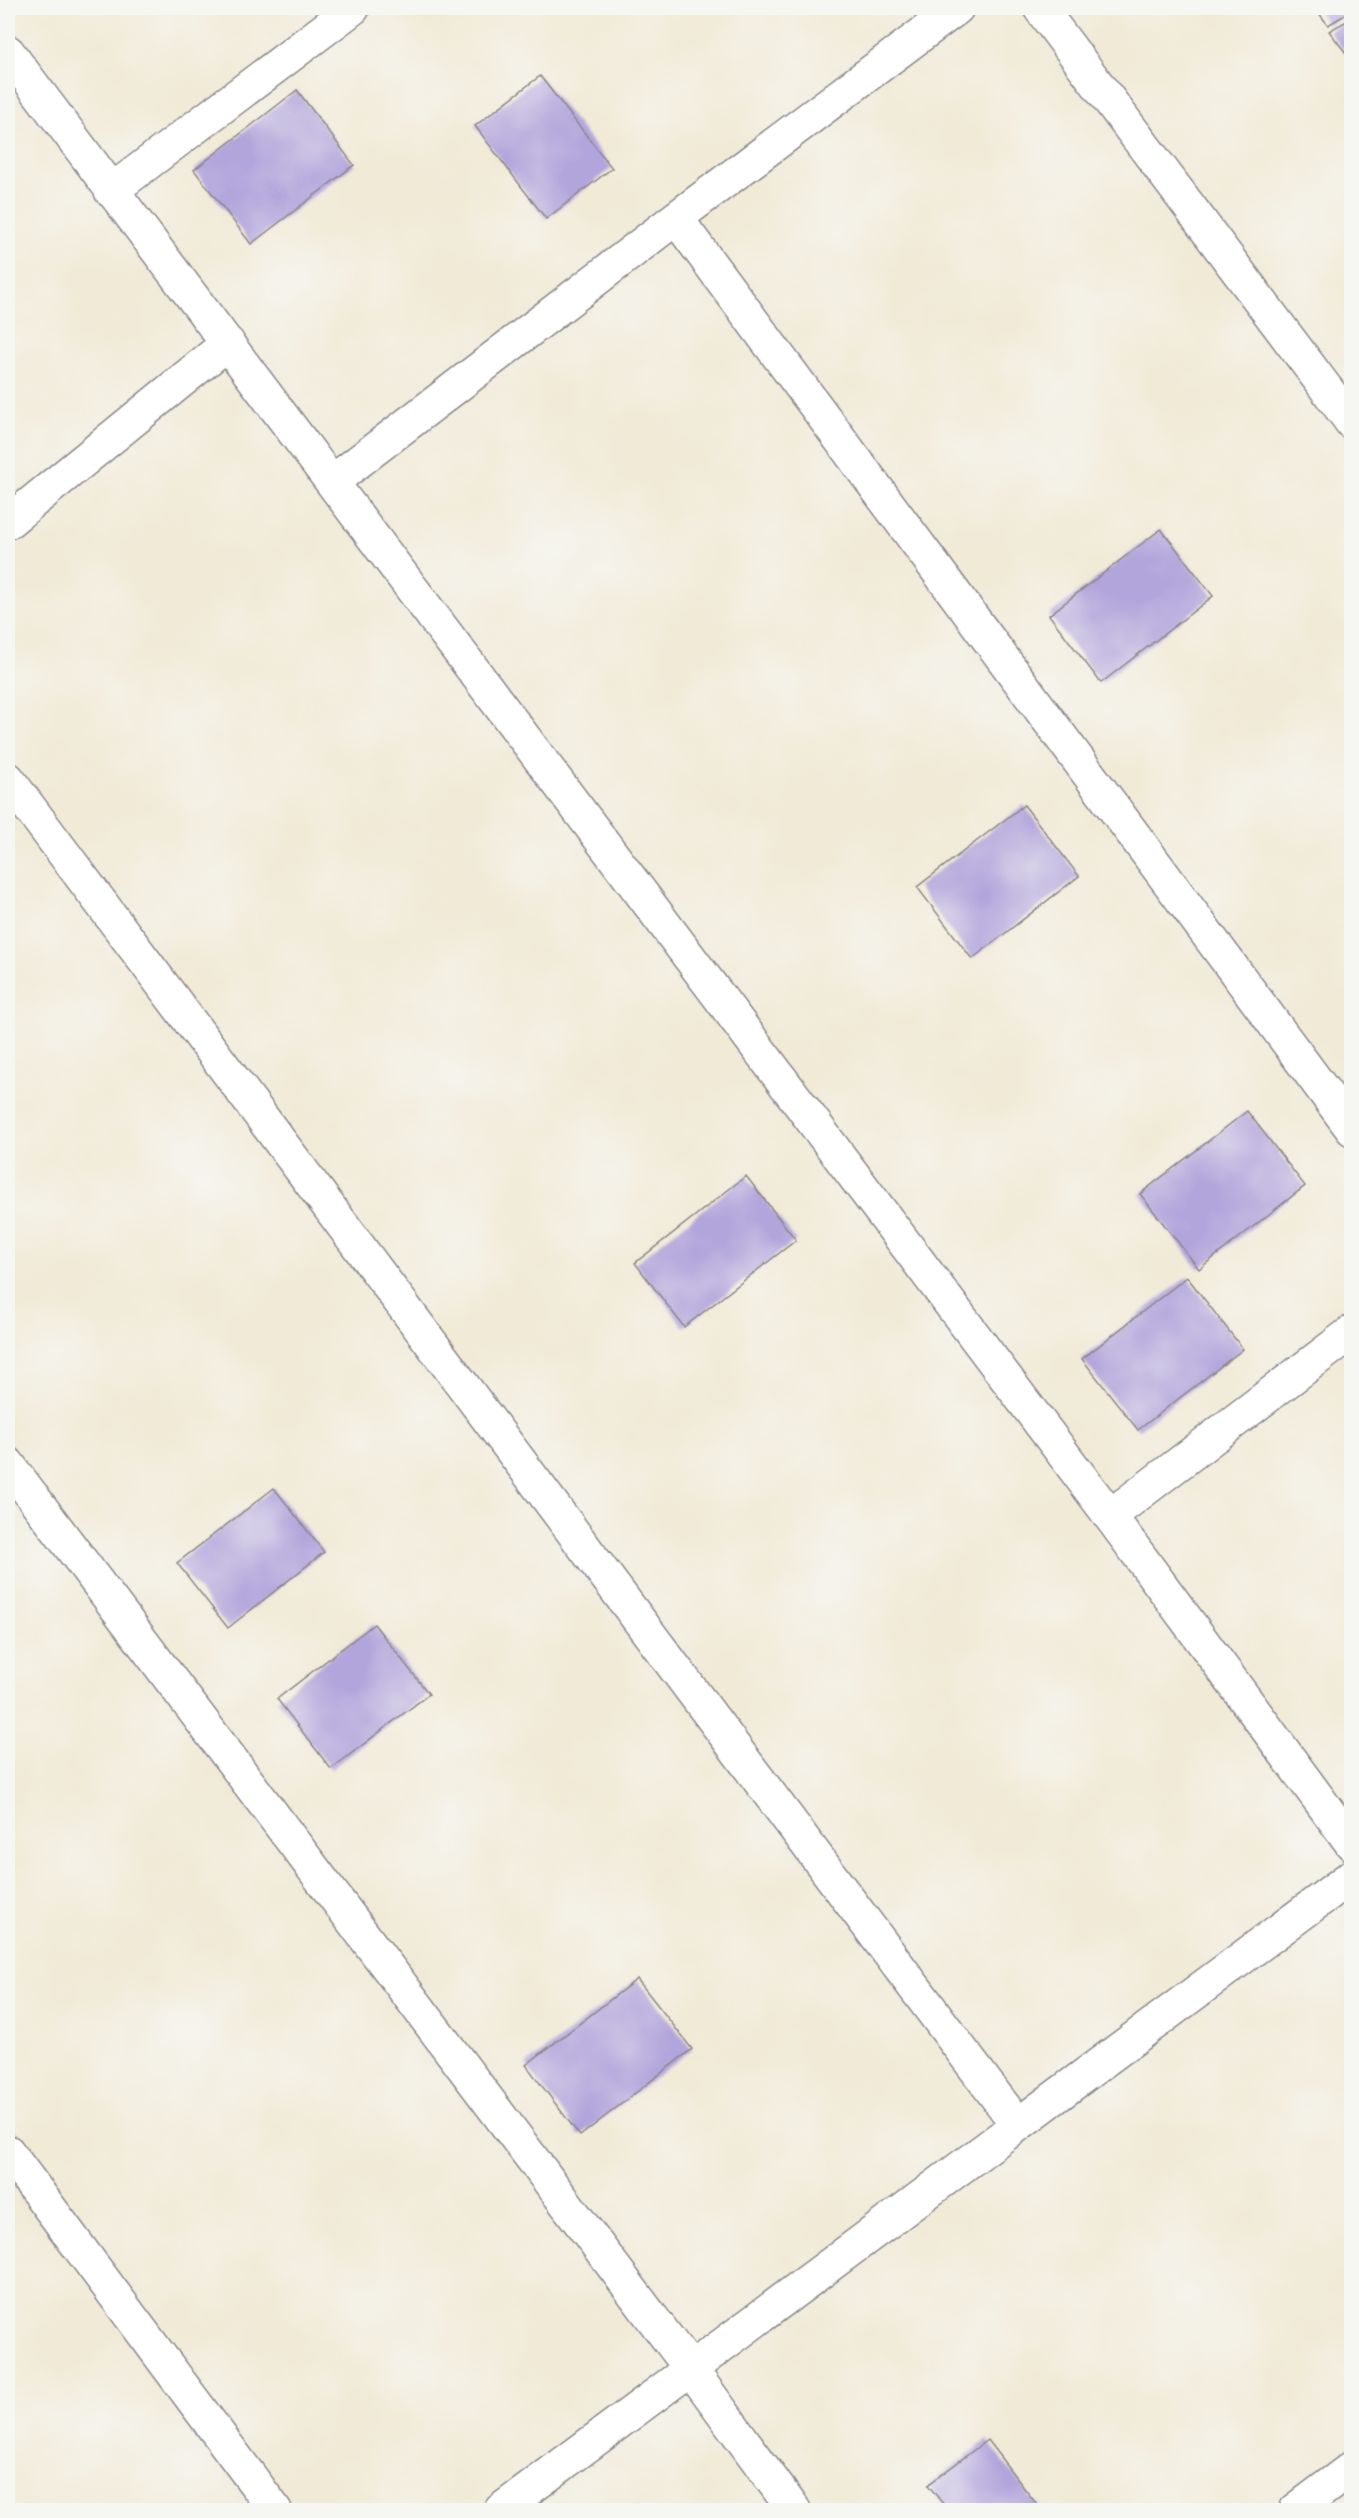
<svg xmlns="http://www.w3.org/2000/svg" width="1359" height="2518" viewBox="0 0 1359 2518" font-family="Caveat,sans-serif">
	<style>
		.building { fill: #b2a5dc }
		.lines { fill: none; stroke-linecap: round; stroke-linejoin: round }
		.street-casing { stroke: #8a8689; stroke-width: 36 }
		.street { stroke: #fff; stroke-width: 33 }
	</style>
	<rect width="100%" height="100%" fill="#f6f6f2"/>
	<filter id="ink" filterUnits="userSpaceOnUse"><feTurbulence type="fractalNoise" baseFrequency=".0167" numOctaves="2"/><feDisplacementMap in="SourceGraphic" scale="12" xChannelSelector="R" yChannelSelector="G"/><feConvolveMatrix kernelMatrix="1 2 1 2 8 2 1 2 1" color-interpolation-filters="sRGB"/></filter>
	<filter id="wash" filterUnits="userSpaceOnUse"><feTurbulence type="fractalNoise" baseFrequency=".008" numOctaves="4" result="noise"/><feDisplacementMap in="SourceGraphic" scale="24" xChannelSelector="R" yChannelSelector="G"/><feGaussianBlur stdDeviation="1.35" result="paint"/><feColorMatrix in="noise" values="0 0 0 0 0 0 0 0 0 0 0 0 0 0 0 0 0 1.4 0 .05"/><feComposite in="paint" operator="in"/></filter>
	<g filter="url(#wash)">
		<rect width="100%" height="100%" fill="#f1ead7"/>
		<g id="blocks">
			<path class="building" d="M1315,8H1352V11L1328,25Z
				M1352,18V61L1329,31Z
				M540,76L612,168L546,219L475,126Z
				M297,90L354,165L251,244L194,170Z
				M1161,529L1213,596L1101,683L1049,615Z
				M1024,805L1079,876L972,959L917,887Z
				M1247,1111L1305,1186L1199,1269L1140,1194Z
				M746,1176L796,1240L684,1327L635,1263Z
				M1187,1277L1243,1349L1138,1430L1082,1359Z
				M274,1488L324,1552L228,1628L177,1563Z
				M374,1624L429,1694L331,1769L277,1699Z
				M637,1979L692,2049L580,2136L526,2065Z
				M987,2440L1041,2510H948L928,2485Z"/>
		</g>
	</g>
	<g filter="url(#ink)">
		<use href="#blocks" fill-opacity="0" stroke="#8a8689" stroke-width="1.5"/>
		<g class="lines">
			<g class="street-casing">
				<path id="street" d="M1040,8L1352,423
					M8,52L1110,1516L1352,1844
					M111,191L353,8
					M676,218L1352,1129
					M332,482L676,218L957,8
					M8,522L228,343
					M8,779L1017,2124
					M8,1464L690,2368L794,2510
					M1110,1516L1352,1332
					M8,2152L275,2510
					M501,2510L1352,1876
					M1296,2510L1352,2468"/>
			</g>
			<use href="#street" class="street"/>
		</g>
	</g>
	<rect width="1359" height="2518" fill="none" stroke="#f6f6f2" stroke-width="30"/>
</svg>
